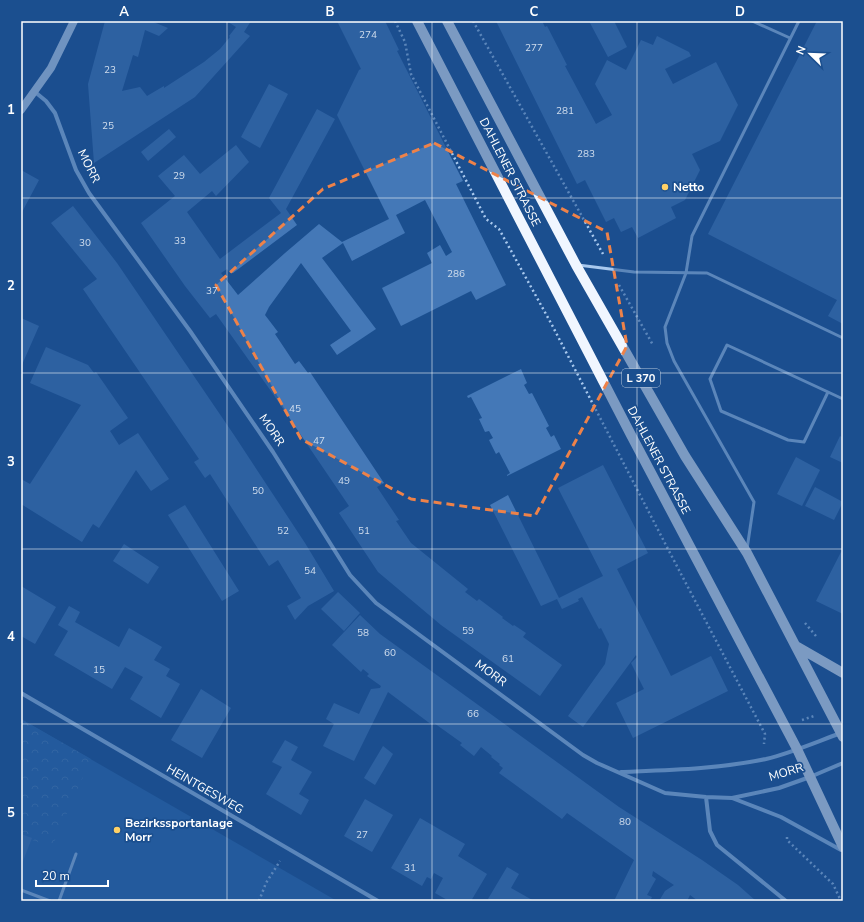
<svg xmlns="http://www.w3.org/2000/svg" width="864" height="922" viewBox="0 0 864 922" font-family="'Nunito Sans',sans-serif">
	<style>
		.grass { fill: #2e69ad }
		.park { fill: url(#park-crowns) }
		.building { fill: #4478b7 }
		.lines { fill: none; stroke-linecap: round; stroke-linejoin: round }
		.path { stroke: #a9c9ee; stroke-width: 2.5; stroke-dasharray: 2 3; stroke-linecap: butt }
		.service { stroke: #a9c9ee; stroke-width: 3 }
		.minor { stroke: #a9c9ee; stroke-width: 4 }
		.secondary { stroke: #d6e6fa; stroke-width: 8 }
		.primary { stroke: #f0f6ff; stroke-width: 10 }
		.marked { fill: none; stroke: #ee8249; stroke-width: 3; stroke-dasharray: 8 5; stroke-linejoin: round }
		.grid { fill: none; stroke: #fff; stroke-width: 1; stroke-opacity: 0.55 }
		.poi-dot { fill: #ffd166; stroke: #1b4f8f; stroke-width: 1.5 }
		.labels { text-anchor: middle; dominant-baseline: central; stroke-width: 3.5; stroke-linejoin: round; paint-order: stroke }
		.number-label { font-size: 10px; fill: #d0dded }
		.shield { fill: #1b4f8f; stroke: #bbcadd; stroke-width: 1 }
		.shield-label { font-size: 11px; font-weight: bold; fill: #fff }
		.street-label { font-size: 12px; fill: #fff; stroke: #1b4f8f }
		.poi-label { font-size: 12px; font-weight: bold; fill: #fff; stroke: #1b4f8f; text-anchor: start }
		.neatline { fill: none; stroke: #fff; stroke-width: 1.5 }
		.grid-label { font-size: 13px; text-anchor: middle; font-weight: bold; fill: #fff }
	</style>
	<defs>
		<pattern id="park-crowns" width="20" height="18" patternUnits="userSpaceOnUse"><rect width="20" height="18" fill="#2e69ad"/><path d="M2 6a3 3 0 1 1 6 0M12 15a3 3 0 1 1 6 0" fill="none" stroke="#4d80b9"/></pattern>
	</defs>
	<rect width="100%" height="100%" fill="#1b4f8f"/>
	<path class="grass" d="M21,719L337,901H21Z"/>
	<path class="park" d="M21,719L91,759L52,847L21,836Z"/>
	<path class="building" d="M105,21H151L168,28L159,36L145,30L138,57L133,55L122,91L140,87L147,96L164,86V88L204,62L220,49L230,37L229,36L236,27L228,22V21H251L244,32L250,36L195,97L94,163L88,84Z
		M337,21H385L399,50L397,51L463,181L456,184L506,285L476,300L471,291L401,326L382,288L432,263L427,253L440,245L446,256L452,252L425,200L396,215L405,233L352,261L343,243L322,258L376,329L337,355L330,345L351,331L301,263L269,307L265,315L278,332L275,334L295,364L299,361L308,373L310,372L384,483L377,487L399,520L396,521L411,543L468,589L465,592L477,601L479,599L503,617L502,618L513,626L514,625L526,633L523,637L562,665L540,696L441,625L378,572L339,513L349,506L273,394L216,314L210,318L185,286L141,223L175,196L158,176L184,155L200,174L236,145L249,162L216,196L212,191L187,212L220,259L281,213L269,198L317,109L335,119L286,209L297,225L233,273H230L227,269L221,273L238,295L285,253L319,224L342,242L389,219L337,115L359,70L361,69Z
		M496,21H542L545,27L547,26L567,65L565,66L572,79L596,124L612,115L595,84L607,60L626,70L641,40L653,45L657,36L689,52L691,56L665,69L673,84L716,62L738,105L720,141L692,154L700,170L685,200L671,207L676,218L638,238L632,227L621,232L614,218L606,222L585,180L577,184Z
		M589,21H614L627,47L608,57Z
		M817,21H843V324L828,316L837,300L708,234Z
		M269,84L288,94L260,148L241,137Z
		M169,129L176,137L148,161L141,152Z
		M21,170L39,180L21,214Z
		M73,206L117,263L234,435L305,543L334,591L308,606L295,620L287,606L301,598L278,560L269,566L210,474L205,478L194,462L199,459L83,289L97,279L51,223Z
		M21,318L39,326L21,367Z
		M46,347L88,365L94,373L96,372L128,418L110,431L112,434L119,445L138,433L169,479L151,491L136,470L99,528L93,524L82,542L21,504V479L30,484L81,405L30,383Z
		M521,369L527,383L524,385L529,394L532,393L549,426L546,428L551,437L554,435L561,449L507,476V475L510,473L499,452L496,454L489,440L493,438L489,431L485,432L479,419L482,418L471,397L468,398L467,396Z
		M840,436L843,438V463L830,457Z
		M796,457L820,470L802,506L777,494Z
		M603,465L648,553L617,569L671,676L711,656L728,691L633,738L616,703L644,689L631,663L637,657L636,655L583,727L568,716L605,664L609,644L601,628L599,629L582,597L578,599L579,601L562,609L557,599L541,606L490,505L508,495L559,598L603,576L558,488Z
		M815,487L843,502L834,520L805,506Z
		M185,505L239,591L222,601L168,515Z
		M124,544L159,567L148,584L113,561Z
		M841,552L843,553V614L816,601Z
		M21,586L56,607L35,644L21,636Z
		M338,592L360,613L344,631L321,609Z
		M69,606L80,612L75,622L119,647L129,628L162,647L154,660L170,669L166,676L180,684L161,718L130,699L143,677L125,667L112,689L54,655L68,631L58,625Z
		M360,615L380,634L619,807L702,860L738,885L756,901H698L690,895L687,901H659L665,891L674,885L653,871L652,876L656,879L647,895L652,897L650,901H614L634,860L567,813L562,819L499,773L503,768L499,765L500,764L491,757L492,756L481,747L474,756L460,745L462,743L434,723L432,725L388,692L354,761L323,746L334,724L326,719L334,703L359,714L371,689L380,688L381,686L367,676L369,674L363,669L361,672L332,645Z
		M201,689L231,708L202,758L171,740Z
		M285,740L298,747L291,760L312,772L299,794L309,800L301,815L266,794L282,767L272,762Z
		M383,746L393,754L375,785L364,778Z
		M365,799L393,815L372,852L344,836Z
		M420,818L465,844L458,856L487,874L471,901H449L435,893L443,878L434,873L431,879L427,877L422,886L391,868Z
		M21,834L32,838L21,866Z
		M507,867L519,874L511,888L534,901H491L488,899Z"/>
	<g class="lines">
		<path class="path" d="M395,21L405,42L411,74L486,219L499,229L552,325L669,551L765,734L764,744
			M473,21L603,254
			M619,285L653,345
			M805,623L816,636
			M802,720L814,716
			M787,837V840L833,884L841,901
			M259,901L266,883L280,861"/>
		<path class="service" d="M752,21L790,38
			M578,265L634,272L707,273L843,338
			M828,392L727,345L710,379L721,411L788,440L804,442L828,392L843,399
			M747,549L754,502L674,361L667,343L665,327L686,273L692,236L799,21
			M21,890L50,901
			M59,901L76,854"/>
		<path class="minor" d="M35,92L46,101L55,113L76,170L89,193L190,331L273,452L350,575L376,603L583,755L597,763L665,793L706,797L732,798L779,788L810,777L843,763
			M21,693L378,901
			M621,772C670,770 718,769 766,759C791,753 816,742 841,733
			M706,797L710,831L717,845L786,901
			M732,798L781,817L841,850"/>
		<path class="secondary" d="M21,110L51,68L74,21"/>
		<path class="primary" d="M417,21L631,435L797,749L843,847
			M447,21L576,265L685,456L747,553L843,737
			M796,646L843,673"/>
	</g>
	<path d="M0 0H864V922H0ZM434,143L607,232L627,346L535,516L411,499L301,439L216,285L323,189Z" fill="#1b4f8f" fill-opacity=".55" fill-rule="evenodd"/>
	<path class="marked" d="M434,143L607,232L627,346L535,516L411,499L301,439L216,285L323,189Z"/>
	<path class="grid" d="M227,21V901M432,21V901M637,21V901M21,198H843M21,373H843M21,549H843M21,724H843"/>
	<g class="poi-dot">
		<circle cx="665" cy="187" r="4"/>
		<circle cx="117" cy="830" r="4"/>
	</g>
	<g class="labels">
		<g class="number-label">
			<text x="368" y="35">274</text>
			<text x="534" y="48">277</text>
			<text x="110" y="70">23</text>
			<text x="565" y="111">281</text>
			<text x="108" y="126">25</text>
			<text x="586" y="154">283</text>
			<text x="179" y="176">29</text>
			<text x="180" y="241">33</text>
			<text x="85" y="243">30</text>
			<text x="456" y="274">286</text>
			<text x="212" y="291">37</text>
			<text x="295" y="409">45</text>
			<text x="319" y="441">47</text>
			<text x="344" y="481">49</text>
			<text x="258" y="491">50</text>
			<text x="283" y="531">52</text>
			<text x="364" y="531">51</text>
			<text x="310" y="571">54</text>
			<text x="468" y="631">59</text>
			<text x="363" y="633">58</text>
			<text x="390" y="653">60</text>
			<text x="508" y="659">61</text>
			<text x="99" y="670">15</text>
			<text x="473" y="714">66</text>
			<text x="625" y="822">80</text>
			<text x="362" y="835">27</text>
			<text x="410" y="868">31</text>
		</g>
		<rect class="shield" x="622" y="369" width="38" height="18" rx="3"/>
		<g class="shield-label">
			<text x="641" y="378">L 370</text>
		</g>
		<g class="street-label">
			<text transform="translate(89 166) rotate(64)">MORR</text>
			<text transform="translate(510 172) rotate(63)">DAHLENER STRASSE</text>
			<text transform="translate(272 430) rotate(56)">MORR</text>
			<text transform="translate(659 460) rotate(62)">DAHLENER STRASSE</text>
			<text transform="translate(491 673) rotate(36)">MORR</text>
			<text transform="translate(786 772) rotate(-17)">MORR</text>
			<text transform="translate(205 789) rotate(30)">HEINTGESWEG</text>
		</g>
		<g class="poi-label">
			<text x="673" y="187">Netto</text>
			<text x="125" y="823">Bezirkssportanlage<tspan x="125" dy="14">Morr</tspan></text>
		</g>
	</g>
	<rect width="864" height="922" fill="none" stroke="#1b4f8f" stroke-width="44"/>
	<g transform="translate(810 54) rotate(293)" stroke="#1b4f8f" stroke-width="3" paint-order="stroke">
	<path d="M0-3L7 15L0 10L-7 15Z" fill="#ffffff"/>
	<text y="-6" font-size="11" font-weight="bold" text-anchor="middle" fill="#ffffff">N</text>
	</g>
	<path d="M36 880v6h72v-6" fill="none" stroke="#ffffff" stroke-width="2"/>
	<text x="42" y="880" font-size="12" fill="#ffffff" stroke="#1b4f8f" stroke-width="3" paint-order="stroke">20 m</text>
	<rect x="22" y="22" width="820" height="878" class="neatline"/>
	<g class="grid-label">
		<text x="124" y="16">A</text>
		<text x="330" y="16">B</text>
		<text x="534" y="16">C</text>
		<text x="740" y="16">D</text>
		<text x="11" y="114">1</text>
		<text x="11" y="290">2</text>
		<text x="11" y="466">3</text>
		<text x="11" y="641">4</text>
		<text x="11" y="817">5</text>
	</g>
</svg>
